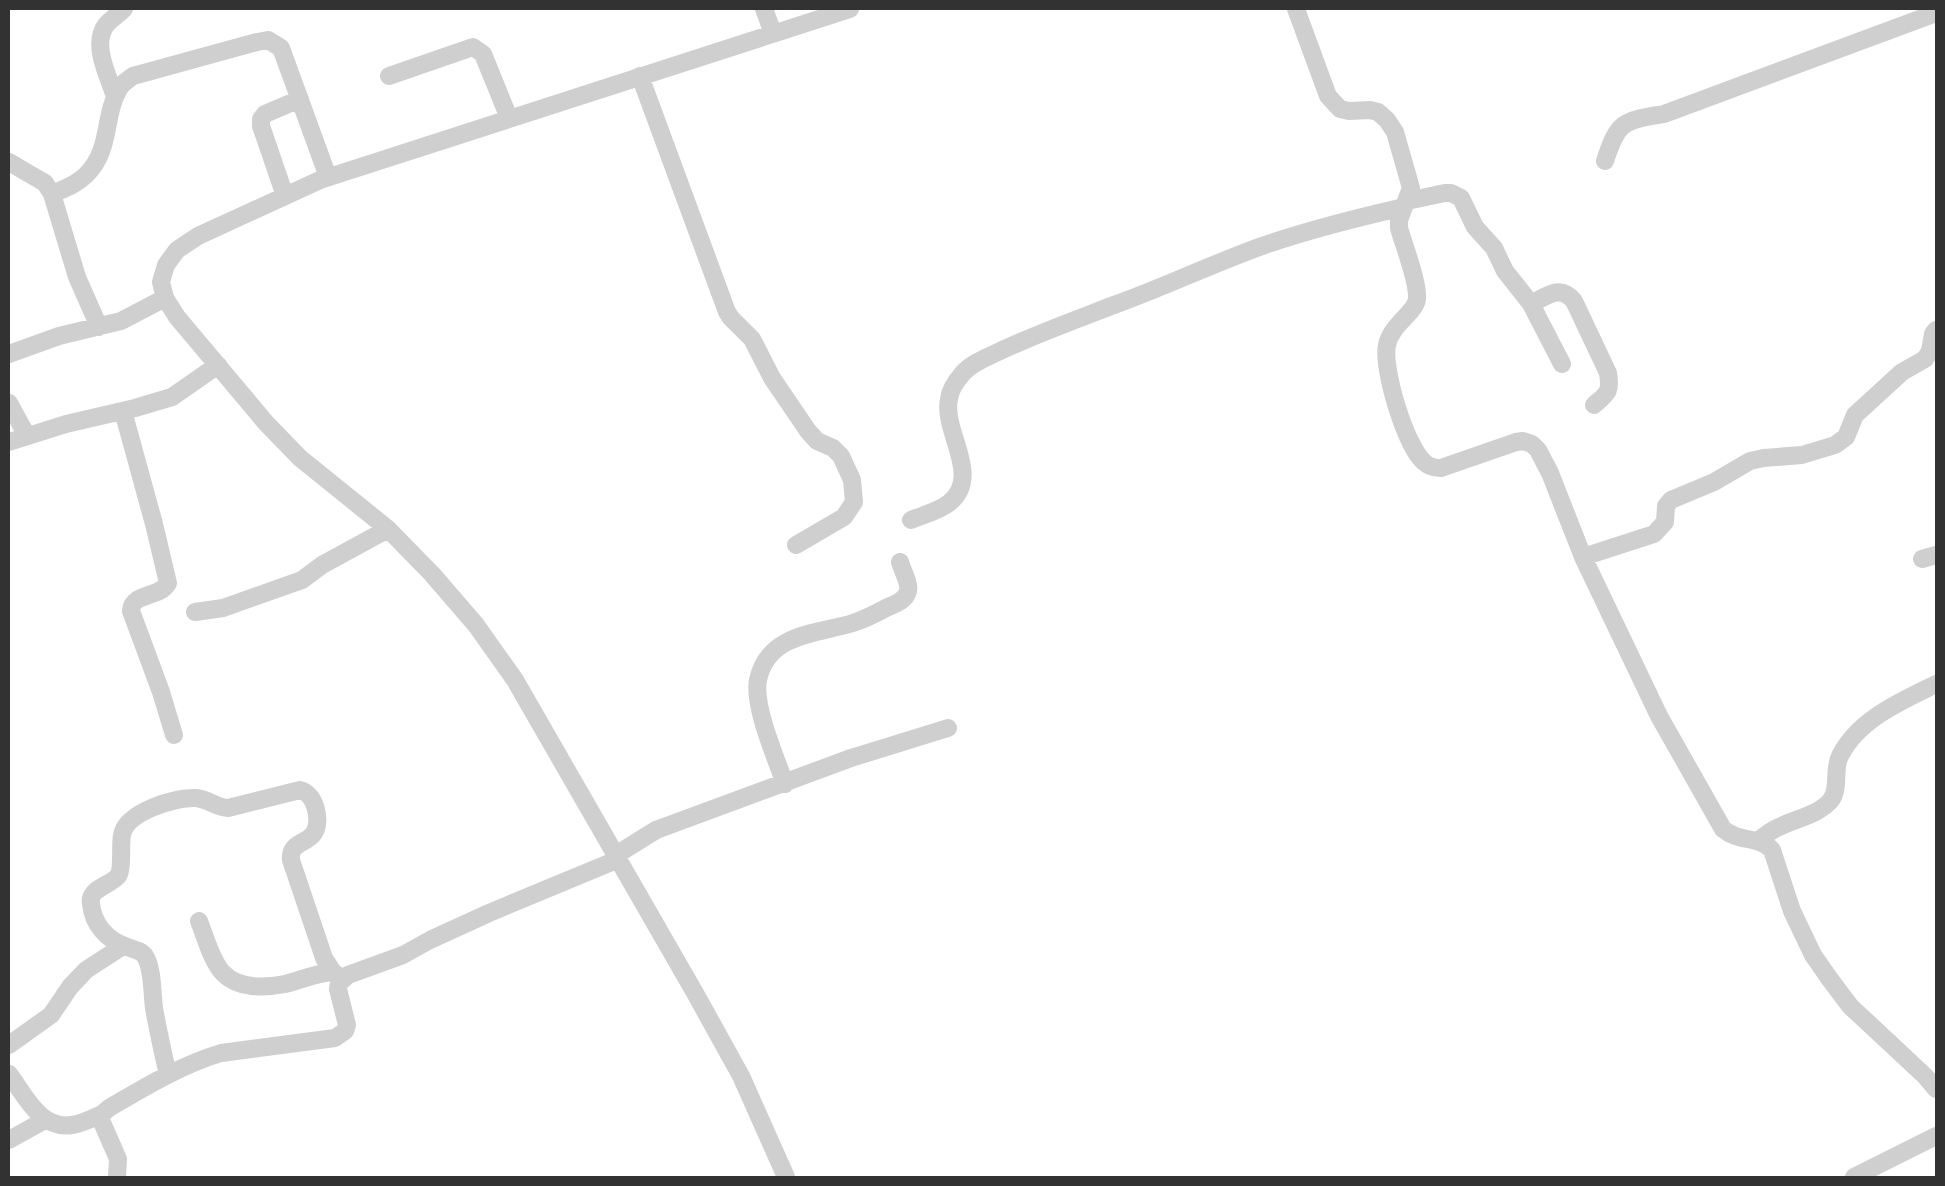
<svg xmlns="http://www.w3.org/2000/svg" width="1945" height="1186" viewBox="0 0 1945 1186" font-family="Karla,sans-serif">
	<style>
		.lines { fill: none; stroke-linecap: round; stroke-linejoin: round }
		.minor { stroke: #cfcfcf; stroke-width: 18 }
	</style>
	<rect width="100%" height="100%" fill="#fff"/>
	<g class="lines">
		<path class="minor" d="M764,9L773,33
			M1296,9L1328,96L1340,109L1349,111L1370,110L1378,112L1387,120L1395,132L1411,188L1399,220V228C1404,246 1418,281 1417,298C1417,312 1391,324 1387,345C1382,369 1406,447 1424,462C1429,467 1434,468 1441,468L1516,442L1523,441L1532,444L1538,450L1550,473L1583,557L1659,716L1723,829C1740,843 1757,835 1772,850L1792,911L1813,955L1829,978L1850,1006L1925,1076L1936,1089
			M389,76L473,47L483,54L509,118
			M640,76L727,312L731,318L752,339L772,378L808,431L817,441L833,448L841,456L852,480L854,502L844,517L796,545
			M115,97C109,77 91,45 106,25C111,19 118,15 124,9
			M1605,161C1618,120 1624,121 1664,114L1936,13
			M9,162L45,183L52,194L77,277L99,327
			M52,194C63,189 76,185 86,175C112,149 103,116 119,89C122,83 128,80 133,76L257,42L268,40L281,48L328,177
			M285,196L261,126V119L265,114L300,99
			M1407,201L1445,193H1451L1461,198L1475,227L1494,248L1505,271L1531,304L1562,364
			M1531,304C1547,296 1560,284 1574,301L1608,373C1611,392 1608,393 1594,405
			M9,354L59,336L121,321L165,298
			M9,403L27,436
			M123,411L154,524L168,583C159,599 132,592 131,611L161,692L174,735
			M9,442L66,424L135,408L172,397L218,365
			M911,520C923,515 939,511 949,503C983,476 942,432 949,399C950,389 956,381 963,373C972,363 986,358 998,352C1036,334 1075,320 1114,305C1164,287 1212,264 1262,246C1308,230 1356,218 1404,207
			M1583,557L1654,534L1665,522L1666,506L1671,500L1714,482L1750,461L1764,458L1802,455L1835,445L1846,437L1855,415L1902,372L1925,359L1930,351L1933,334L1936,330
			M1922,559L1936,555
			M195,612L223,608L302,580L322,565L388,529
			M785,784C776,758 753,706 758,680C768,633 817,634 853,623C865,619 877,613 888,607C896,604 906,600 908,591C910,583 902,570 900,562
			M1758,841C1764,836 1770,831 1777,828C1794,819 1819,815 1831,800C1840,788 1833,769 1840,756C1858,719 1902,701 1936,684
			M616,855L656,830L851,758L948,728
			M199,921C205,936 212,962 223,973C238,989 265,988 285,984C301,980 316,973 333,972
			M9,1045L51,1015L70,987L86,970L123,946
			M9,1074C25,1095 40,1130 72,1125C82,1124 93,1118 102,1114
			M168,1075C163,1053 158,1031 154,1008C152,994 153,968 145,956C141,950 131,949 125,946C107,940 93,924 91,904C88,888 110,886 118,876C123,869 120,845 122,835C126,812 175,797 196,798C208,799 217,808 228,808L300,790C315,793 322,821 314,833C307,844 289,842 291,860L324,958L333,972L343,979
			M9,1140L45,1120
			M117,1177L118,1159L101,1120L102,1114L109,1108C145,1087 181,1065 221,1053L335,1038L345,1031L347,1025L338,989L339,983L348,975L403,955L430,940L489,913L619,859
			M786,1177L741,1076L695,993L515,680L476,625L432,574L388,529L300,458L266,423L177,317L165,298L161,282L166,265L177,250L198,236L320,180L850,9
			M1854,1177L1936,1136"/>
	</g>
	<rect width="1945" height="1186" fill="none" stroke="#323232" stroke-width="20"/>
</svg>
